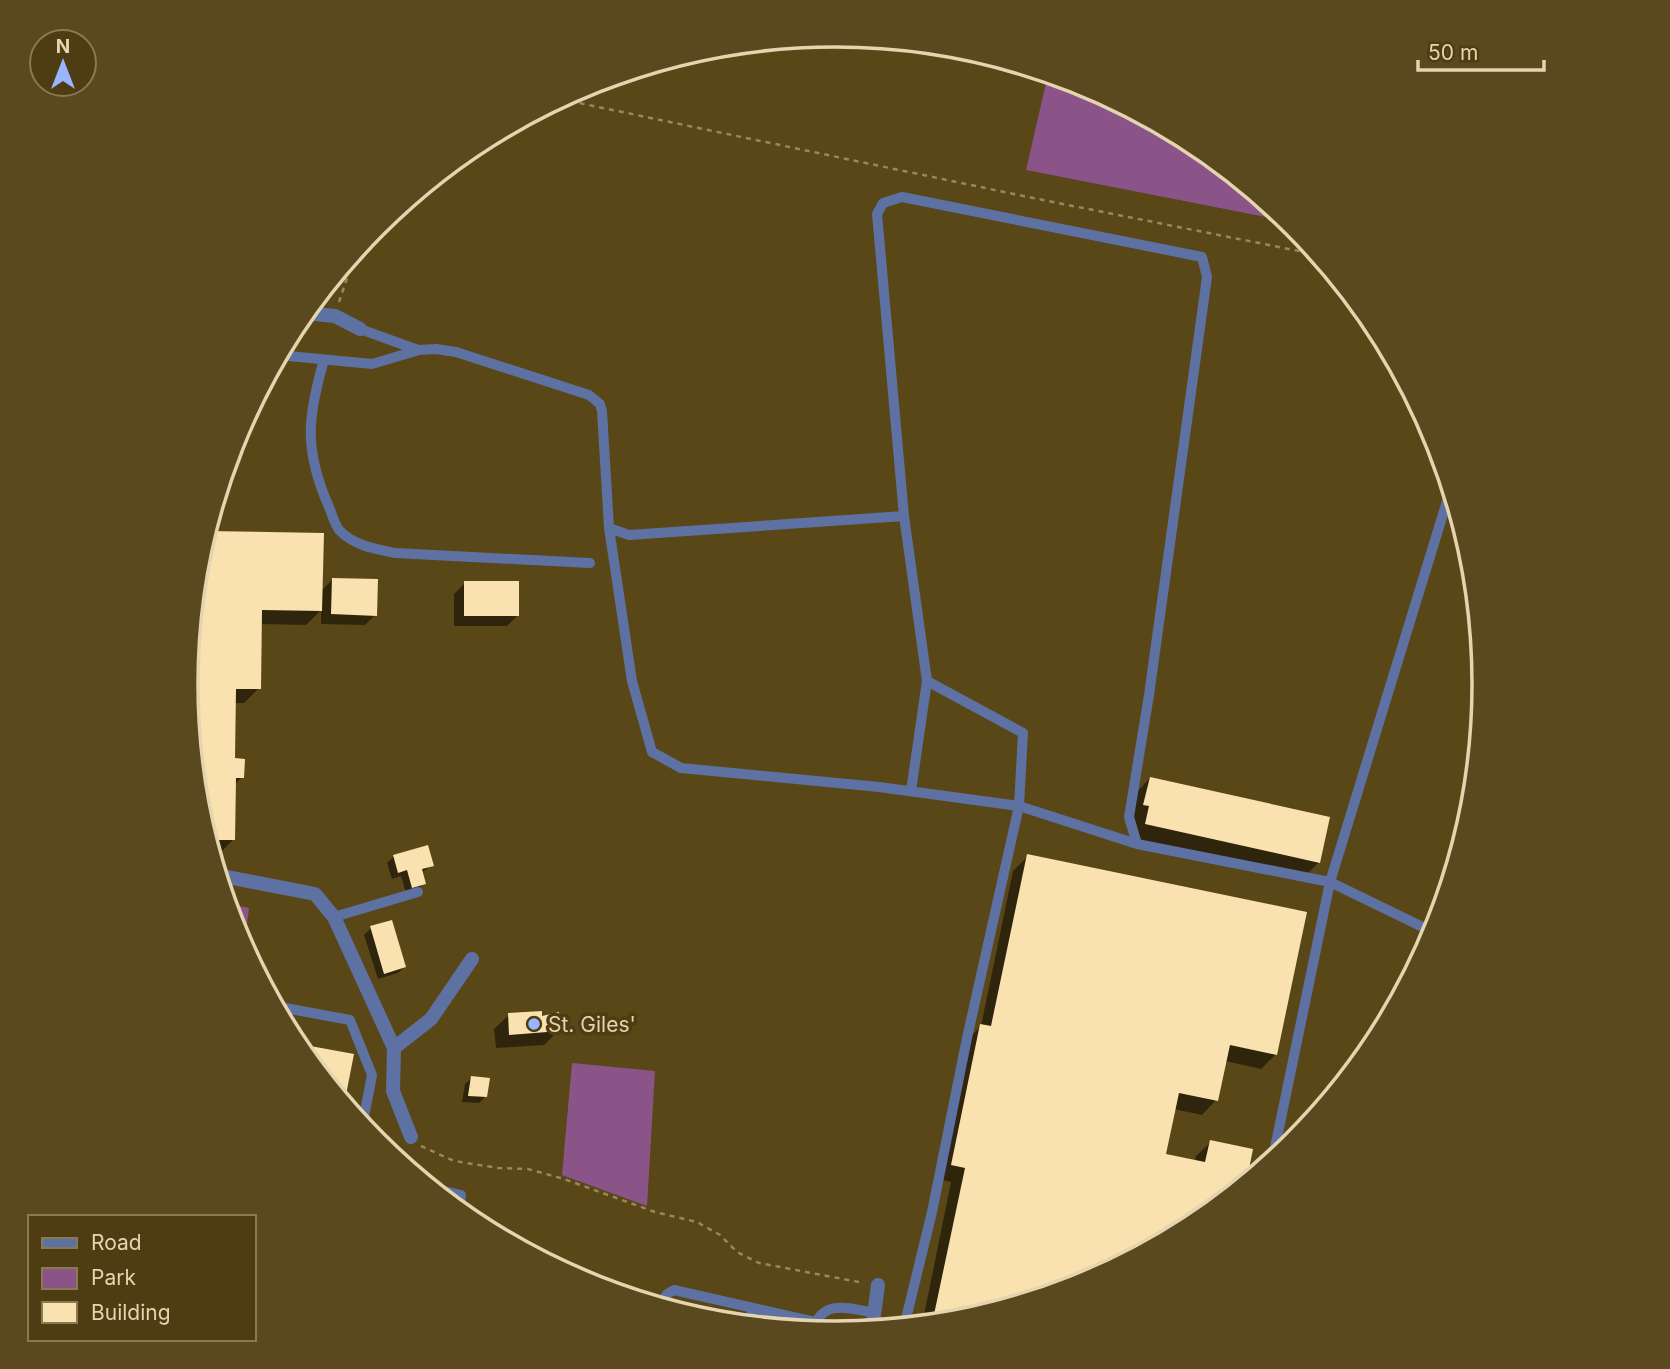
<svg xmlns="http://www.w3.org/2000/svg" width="1670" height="1369" viewBox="0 0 1670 1369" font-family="Inter,sans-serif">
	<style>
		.built { fill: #594717 }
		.green { fill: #8a5489 }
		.shadow { fill: #0007 }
		.building { fill: #f9e2af }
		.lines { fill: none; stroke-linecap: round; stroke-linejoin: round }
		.path { stroke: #98875f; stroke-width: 2.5; stroke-dasharray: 5 5; stroke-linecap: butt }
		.service { stroke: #5d71a2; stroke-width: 10 }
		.minor { stroke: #5d71a2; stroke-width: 14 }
		.poi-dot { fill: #98b5fd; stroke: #4e3d13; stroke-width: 2.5 }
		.labels { text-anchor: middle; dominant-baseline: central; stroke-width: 7; stroke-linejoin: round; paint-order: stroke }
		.poi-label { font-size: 21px; fill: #e4d4af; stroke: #4e3d13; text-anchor: start }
		.rim { fill: none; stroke: #e4d4af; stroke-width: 3.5 }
	</style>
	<rect width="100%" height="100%" fill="#4e3d13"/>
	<path class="built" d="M835,35L962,48L1048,74L1026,170L1291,222L1295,226L1375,324L1435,436L1472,558L1484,685L1472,812L1435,933L1375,1046L1294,1144L1196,1225L961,1322L835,1334L708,1321L586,1284L474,1224L375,1143L295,1045L235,933L198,811L186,684L198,557L235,436L295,323L376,225L474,144L587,84L709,47Z"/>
	<path class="green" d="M1048,74L1084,85L1196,145L1291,222L1026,170Z
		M226,903L249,908L244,949L235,933Z
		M572,1063L655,1071L647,1206L562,1175Z"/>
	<path class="shadow" d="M198,557L321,591L333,579L375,615L365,625L321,624V610L306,625L260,624L259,688L244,703H234L233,760L242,777L234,785L233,840L219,854H211L198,811L186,684Z
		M465,583L517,616L507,626H454V594Z
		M1150,778L1328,818L1318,863L1304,877L1131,839L1135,820L1130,819L1136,793Z
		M394,856L432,865L421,873L424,883L417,890L406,893L401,876L392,879L387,863Z
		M1028,856L1276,1054L1261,1069L1225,1061L1216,1100L1202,1115L1174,1109L1164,1155L1195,1162L1196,1156L1211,1142L1244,1185L961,1322L922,1325L951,1182L938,1179L967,1040L981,1026L1013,871Z
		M371,928L404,967L398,973L378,979L364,935Z
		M509,1015L541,1018L558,1031L544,1045L496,1048L494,1029Z
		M472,1078L485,1097L479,1103L462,1102L465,1084Z"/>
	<path class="building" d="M206,531L324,533L322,611L262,610L261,689H236L235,758L245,759L244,778H236L235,840H207L198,811L192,749L195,685L186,684L198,557Z
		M332,578L378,579L377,616L331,614Z
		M464,581H519V616H464Z
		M1150,777L1330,817L1320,863L1145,824L1149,806L1143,805Z
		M428,845L434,866L422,869L426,884L412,888L407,870L398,873L393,855Z
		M1027,854L1307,912L1277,1055L1230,1045L1218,1101L1179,1093L1166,1154L1205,1162L1210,1140L1253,1149L1246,1184L1196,1225L1083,1285L961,1322L932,1324L965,1168L951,1165L980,1024L991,1026Z
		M392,920L406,967L384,974L370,926Z
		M542,1011V1016L559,1012L560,1031L509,1035L508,1013Z
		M294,1043L354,1054L344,1105L295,1045Z
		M471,1076L490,1078L487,1097L468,1096Z"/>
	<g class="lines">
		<path class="path" d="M560,99L1033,198L1319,255
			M339,302L357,248
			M421,1146L454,1161L498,1168L528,1169L564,1179L655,1212L697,1222L720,1235L737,1252L759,1263L864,1283"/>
		<path class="service" d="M360,329L418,350
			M278,355L372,364L419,350L436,349L456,352L589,395L600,404L602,411L609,528L632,681L652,752L681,768L879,787L1019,806L1137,844
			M324,360C307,418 304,450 329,507C332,514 335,526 340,531C355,546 376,549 395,553L590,563
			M609,528L629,535L904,516
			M911,791L927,681L904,516L877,214L883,203L902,197L1202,257L1207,277L1149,695L1129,817L1137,844L1330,882L1435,933
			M334,917L418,892
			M274,1006L350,1020L372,1075L362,1127
			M1272,1162L1330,882L1451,488
			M428,1187L461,1195L459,1212
			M659,1307L667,1294L674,1290L815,1322
			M748,1325L753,1309
			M904,1327L932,1212L967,1038L1019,806L1023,733L927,681
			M813,1332C820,1298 849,1308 874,1313"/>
		<path class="minor" d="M304,313L335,316L360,329
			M217,875L315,894L334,917L394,1048L431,1019L472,959
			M394,1048L393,1091L411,1137
			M872,1330L878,1285"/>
	</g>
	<circle class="poi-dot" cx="534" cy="1024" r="7"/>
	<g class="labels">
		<g class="poi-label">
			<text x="548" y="1024">St. Giles'</text>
		</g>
	</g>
	<path d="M0 0H1670V1369H0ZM198 684a637 637 0 1 1 1274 0a637 637 0 1 1-1274 0Z" fill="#5a491f" fill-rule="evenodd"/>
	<path class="rim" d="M198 684a637 637 0 1 1 1274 0a637 637 0 1 1-1274 0Z"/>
	<rect x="28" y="1215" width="228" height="126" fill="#4e3d13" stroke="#8a7951" stroke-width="2"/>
	<rect x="42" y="1238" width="35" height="10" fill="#5d71a2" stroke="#8a7951" stroke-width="2"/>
	<text x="91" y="1250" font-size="21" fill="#e4d4af">Road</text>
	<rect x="42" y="1268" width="35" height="21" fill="#8a5489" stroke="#8a7951" stroke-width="2"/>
	<text x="91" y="1285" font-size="21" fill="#e4d4af">Park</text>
	<rect x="42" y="1302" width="35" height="21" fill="#f9e2af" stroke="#8a7951" stroke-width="2"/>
	<text x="91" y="1320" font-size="21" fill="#e4d4af">Building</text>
	<g transform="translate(63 63)"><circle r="33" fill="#4e3d13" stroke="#8a7951" stroke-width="2"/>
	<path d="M0-5L12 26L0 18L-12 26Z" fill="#98b5fd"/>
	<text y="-10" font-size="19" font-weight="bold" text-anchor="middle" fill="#e4d4af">N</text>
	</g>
	<path d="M1418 60v10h126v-10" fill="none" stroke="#e4d4af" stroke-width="3.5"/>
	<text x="1428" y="60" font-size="21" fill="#e4d4af" stroke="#4e3d13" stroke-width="5" paint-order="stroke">50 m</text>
</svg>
